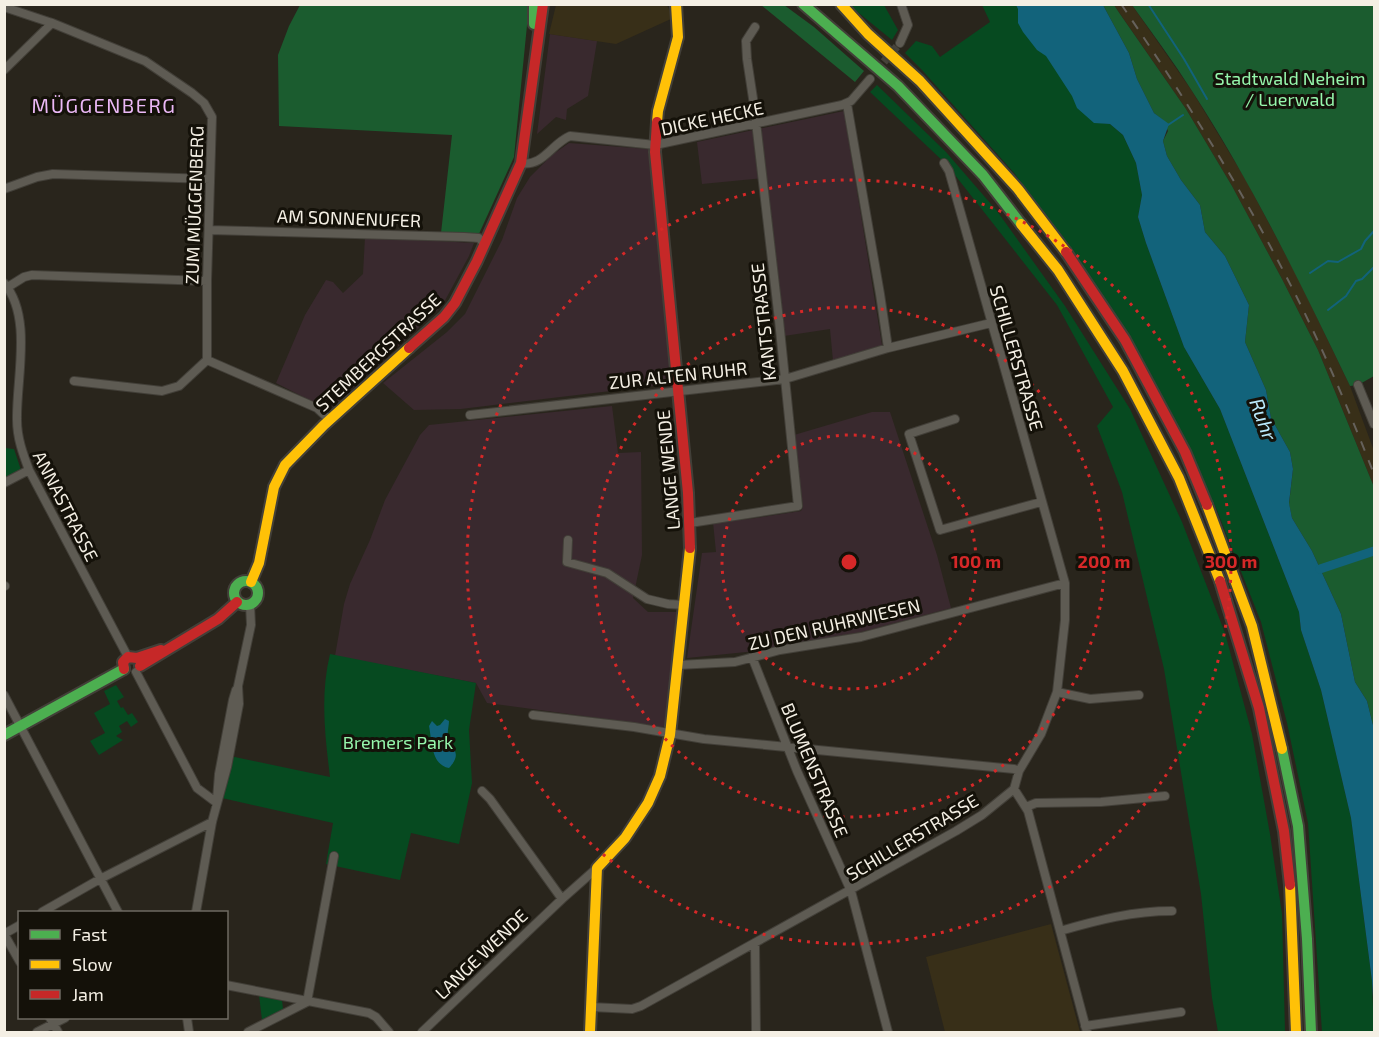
<svg xmlns="http://www.w3.org/2000/svg" width="1379" height="1037" viewBox="0 0 1379 1037" font-family="'Exo 2',sans-serif">
	<style>
		.commercial { fill: #39292e }
		.built { fill: #382f18 }
		.green { fill: #064a20 }
		.forest { fill: #1b5c2f }
		.water { fill: #12637b }
		.lines { fill: none; stroke-linecap: round; stroke-linejoin: round }
		.stream { stroke: #12637b; stroke-width: 2 }
		.canal { stroke: #12637b; stroke-width: 9 }
		.street-tunnel { stroke: #47433a; stroke-width: 8; stroke-dasharray: 8 4; stroke-linecap: butt }
		.street-casing { stroke: #423f38; stroke-width: 10 }
		.fast-casing { stroke: #423f38; stroke-width: 14 }
		.slow-casing { stroke: #423f38; stroke-width: 14 }
		.jam-casing { stroke: #423f38; stroke-width: 14 }
		.street { stroke: #5e5b53; stroke-width: 8 }
		.fast { stroke: #4caf50; stroke-width: 10 }
		.slow { stroke: #ffc107; stroke-width: 10 }
		.jam { stroke: #c62828; stroke-width: 10 }
		.rail { stroke: #65615b; stroke-width: 2; stroke-dasharray: 10 10; stroke-linecap: butt }
		.ring { fill: none; stroke: #d62828; stroke-width: 3; stroke-dasharray: 3 6 }
		.labels { text-anchor: middle; dominant-baseline: central; stroke-width: 6; stroke-linejoin: round; paint-order: stroke }
		.park-label { font-size: 18px; fill: #96f7ac; stroke: #141109 }
		.street-label { font-size: 18px; fill: #f4efe4; stroke: #141109 }
		.neighbourhood-label { font-size: 20px; letter-spacing: 1.5px; fill: #ebb8f6; stroke: #141109 }
		.water-label { font-size: 20px; font-style: italic; fill: #baeafd; stroke: #141109 }
		.centre { fill: #d62828; stroke: #141109; stroke-width: 3 }
		.ring-label { font-size: 18px; text-anchor: middle; font-weight: bold; fill: #d62828; stroke: #141109; stroke-width: 6; stroke-linejoin: round; paint-order: stroke }
	</style>
	<rect width="100%" height="100%" fill="#29251c"/>
	<path class="commercial" d="M550,34L597,41L588,96L567,109L566,120L556,117L537,134Z
		M844,111L882,345L833,361L830,329L784,336L765,178L702,184L697,142Z
		M569,143L648,149L669,359V384L461,409L414,410L383,383L447,332L465,314L502,240L517,198L530,177L552,155Z
		M365,237L474,243L469,256L442,306L329,410L276,383L305,315L326,280L333,282L343,293L363,274Z
		M612,406L618,453L641,452L642,555L633,598L648,612H677L665,727L487,703L476,683L335,656L344,604L350,584L370,540L385,500L420,435L429,425Z
		M872,412H890L937,555L951,608L861,632L756,651L687,658L702,553L716,552L713,522L749,519L801,511L803,507L794,435Z"/>
	<path class="built" d="M556,5H667L673,18L616,44L549,34Z
		M1114,5H1132L1192,91L1246,180L1296,274L1350,386L1374,451V487L1318,350L1282,279L1232,186L1186,109Z
		M1051,924L1080,1032H945L926,957Z"/>
	<path class="green" d="M849,5H884L898,30L892,40Z
		M982,5H1016C1040,46 1064,85 1094,122L1110,124L1123,135L1136,163L1142,195L1138,217L1146,243L1184,347L1220,409L1299,612L1301,630L1321,690L1351,818L1372,981L1374,1032H1322L1308,823L1287,723L1261,622L1216,508L1089,277L1015,174L922,70L905,53L916,41L932,46L940,57L990,22Z
		M877,85L946,152L997,211L1065,306L1130,409L1182,522L1225,633L1252,734L1270,834L1282,914L1285,1032H1218L1212,998L1201,894L1164,669L1122,492L1097,426L1113,407L1057,305L947,165L870,92Z
		M5,448L14,449L21,470L5,479Z
		M330,654L476,683L469,730L472,783L459,844L411,833L400,880L326,864L333,823L222,798L230,756L330,777C325,736 320,695 330,654Z
		M116,685L124,697L117,701L121,708L123,707L128,715L132,713L138,722L131,727L127,721L119,726L122,732L116,736L123,740L99,755L90,741L105,733L94,713L110,704L104,691Z
		M259,995L282,1000L283,1009L262,1020Z"/>
	<path class="forest" d="M300,5H529L514,157L478,236L441,233L452,135L279,126L278,55L289,26Z
		M761,5H784L814,27L864,71L855,82Z
		M1103,5H1114L1120,14L1186,109L1232,186L1282,279L1318,350L1374,487V729L1367,701L1355,682L1341,614L1312,551L1292,518L1289,504L1293,469L1290,452L1271,418L1266,390L1245,342L1249,305L1225,256L1205,232L1200,205L1181,180L1167,156L1163,141L1168,131L1163,120L1154,113L1137,79L1129,53Z
		M1132,5H1374V376L1358,385L1350,386C1302,286 1253,185 1192,91C1173,61 1152,33 1132,5Z"/>
	<path class="water" d="M1016,5H1103L1129,53L1137,79L1154,113L1169,124L1163,141L1167,156L1181,180L1200,205L1205,232L1225,256L1249,305L1245,342L1266,390L1271,418L1290,452L1293,469L1289,503L1292,518L1312,551L1341,614L1355,682L1367,701L1374,729V1013L1372,981L1351,818L1321,690L1301,630L1299,612L1220,409L1184,347L1146,243L1138,217L1142,195L1136,163L1123,135L1110,124L1094,123L1077,108L1072,96L1046,56L1037,50L1023,32L1018,23V9Z
		M445,719L449,721C449,726 447,732 448,737C450,748 464,752 449,768C431,765 432,741 429,726L432,721L437,726L440,725Z"/>
	<g class="lines">
		<path class="stream" d="M1148,4L1184,59L1207,99
			M1168,125L1183,115
			M1310,273L1328,261L1338,262L1361,249L1365,241L1374,231
			M1328,310L1346,296L1356,281L1362,279L1374,267"/>
		<path class="canal" d="M1320,569L1374,551"/>
		<path class="street-tunnel" d="M876,71L900,43"/>
		<g class="street-casing">
			<path id="street" d="M4,7L52,23L145,61L192,93L204,103L212,117L207,281V360L317,408L330,420
				M900,43L908,25L901,4
				M4,70L52,23
				M847,104L880,294L888,348
				M521,163C543,167 551,144 570,136L655,145L842,105L851,101L870,79
				M4,189L37,177L53,174L210,179
				M209,230L464,237L479,238L485,245
				M4,283C33,317 16,379 17,420C17,438 23,454 29,470L128,657
				M8,287L24,277L32,275L207,281
				M74,381L162,391L179,386L207,360
				M1358,385L1374,424
				M470,415L785,379L888,348L991,323
				M955,419L909,434L940,530L1041,502
				M4,483L29,470
				M690,523L798,506L779,320L754,105L747,59L746,41L755,27
				M568,540L567,562L607,573L647,599L668,604L685,605
				M4,586H5
				M752,657L797,771L851,891L888,1032
				M678,665L735,662L780,650L861,637L1065,583
				M136,672L197,788L217,803
				M1057,692L1090,699L1139,695
				M4,695L118,912
				M533,715L634,727L704,739L1014,769L1019,771
				M1014,789L1028,811L1087,1032
				M482,791L490,799L562,899
				M217,799L219,774L233,700L236,690
				M1026,807L1036,803L1101,802L1165,796
				M42,912L100,879L212,822
				M196,912L212,822L227,767L239,704L238,686L251,625L250,604
				M1060,931C1098,920 1133,911 1172,911
				M4,934L20,962
				M4,934L20,925
				M755,943L756,1032
				M226,985L369,1013L376,1017L389,1032
				M307,1002L334,856
				M591,1007L632,1009L641,1006L956,831L982,815L1014,789L1019,771L1041,734L1057,692L1065,620V583L949,171L944,163
				M50,1018L58,1032
				M187,1018L189,1032
				M1085,1026L1181,1012
				M37,1032L65,1018
				M248,1032L307,1002
				M422,1032L562,899L597,868"/>
		</g>
		<g class="fast-casing">
			<path id="fast" d="M534,4V24
				M803,4L898,86L983,175L1021,224
				M234 593a12 12 0 1 1 24 0a12 12 0 1 1-24 0Z
				M4,735L124,669
				M1282,749L1298,826L1307,939L1311,1032"/>
		</g>
		<g class="slow-casing">
			<path id="slow" d="M841,4L868,34L920,81L1018,189L1066,252
				M657,122L658,111L678,37L676,4
				M1021,224L1058,270L1123,371L1179,478L1220,581
				M1207,505L1252,626L1282,749
				M251,582L259,563L274,487L285,465L324,425L409,348
				M1290,885L1296,1032
				M590,1032L597,868L625,838L648,803L660,776L670,735L690,548"/>
		</g>
		<g class="jam-casing">
			<path id="jam" d="M657,122L655,152L688,493L690,548
				M1066,252L1125,340L1185,452L1207,505
				M409,348L444,317L455,303L477,261L521,163L543,4
				M1220,581L1259,708L1284,831L1290,885
				M140,666L218,619L237,602
				M124,669L123,662L128,657L137,658L161,650"/>
		</g>
		<use href="#street" class="street"/>
		<use href="#fast" class="fast"/>
		<use href="#slow" class="slow"/>
		<use href="#jam" class="jam"/>
		<path class="rail" d="M1121,4C1182,93 1238,183 1287,278C1320,341 1348,408 1374,474"/>
	</g>
	<g class="ring">
		<circle cx="849" cy="562" r="127"/>
		<circle cx="849" cy="562" r="255"/>
		<circle cx="849" cy="562" r="382"/>
	</g>
	<g class="labels">
		<g class="park-label">
			<text x="1290" y="78">Stadtwald Neheim<tspan x="1290" dy="21">/ Luerwald</tspan></text>
			<text x="398" y="742">Bremers Park</text>
		</g>
		<g class="street-label">
			<text transform="translate(712 118) rotate(-12)">DICKE HECKE</text>
			<text transform="translate(194 205) rotate(-88)">ZUM MÜGGENBERG</text>
			<text transform="translate(349 218) rotate(2)">AM SONNENUFER</text>
			<text transform="translate(763 322) rotate(-96)">KANTSTRASSE</text>
			<text transform="translate(378 352) rotate(-43)">STEMBERGSTRASSE</text>
			<text transform="translate(1017 358) rotate(74)">SCHILLERSTRASSE</text>
			<text transform="translate(678 375) rotate(-6)">ZUR ALTEN RUHR</text>
			<text transform="translate(668 470) rotate(-95)">LANGE WENDE</text>
			<text transform="translate(66 506) rotate(63)">ANNASTRASSE</text>
			<text transform="translate(834 624) rotate(-13)">ZU DEN RUHRWIESEN</text>
			<text transform="translate(815 770) rotate(67)">BLUMENSTRASSE</text>
			<text transform="translate(912 837) rotate(-31)">SCHILLERSTRASSE</text>
			<text transform="translate(481 954) rotate(-44)">LANGE WENDE</text>
		</g>
		<g class="neighbourhood-label">
			<text x="104" y="105">MÜGGENBERG</text>
		</g>
		<g class="water-label">
			<text transform="translate(1264 419) rotate(70)">Ruhr</text>
		</g>
	</g>
	<circle cx="849" cy="562" r="9" class="centre"/>
	<g class="ring-label">
		<text x="976" y="568">100 m</text>
		<text x="1104" y="568">200 m</text>
		<text x="1231" y="568">300 m</text>
	</g>
	<rect width="1379" height="1037" fill="none" stroke="#f4efe4" stroke-width="12"/>
	<rect x="18" y="911" width="210" height="108" fill="#141109" stroke="#6e6a61" stroke-width="1.5"/>
	<rect x="30" y="930" width="30" height="9" fill="#4caf50" stroke="#6e6a61" stroke-width="1.5"/>
	<text x="72" y="941" font-size="18" fill="#f4efe4">Fast</text>
	<rect x="30" y="960" width="30" height="9" fill="#ffc107" stroke="#6e6a61" stroke-width="1.5"/>
	<text x="72" y="971" font-size="18" fill="#f4efe4">Slow</text>
	<rect x="30" y="990" width="30" height="9" fill="#c62828" stroke="#6e6a61" stroke-width="1.5"/>
	<text x="72" y="1001" font-size="18" fill="#f4efe4">Jam</text>
</svg>
